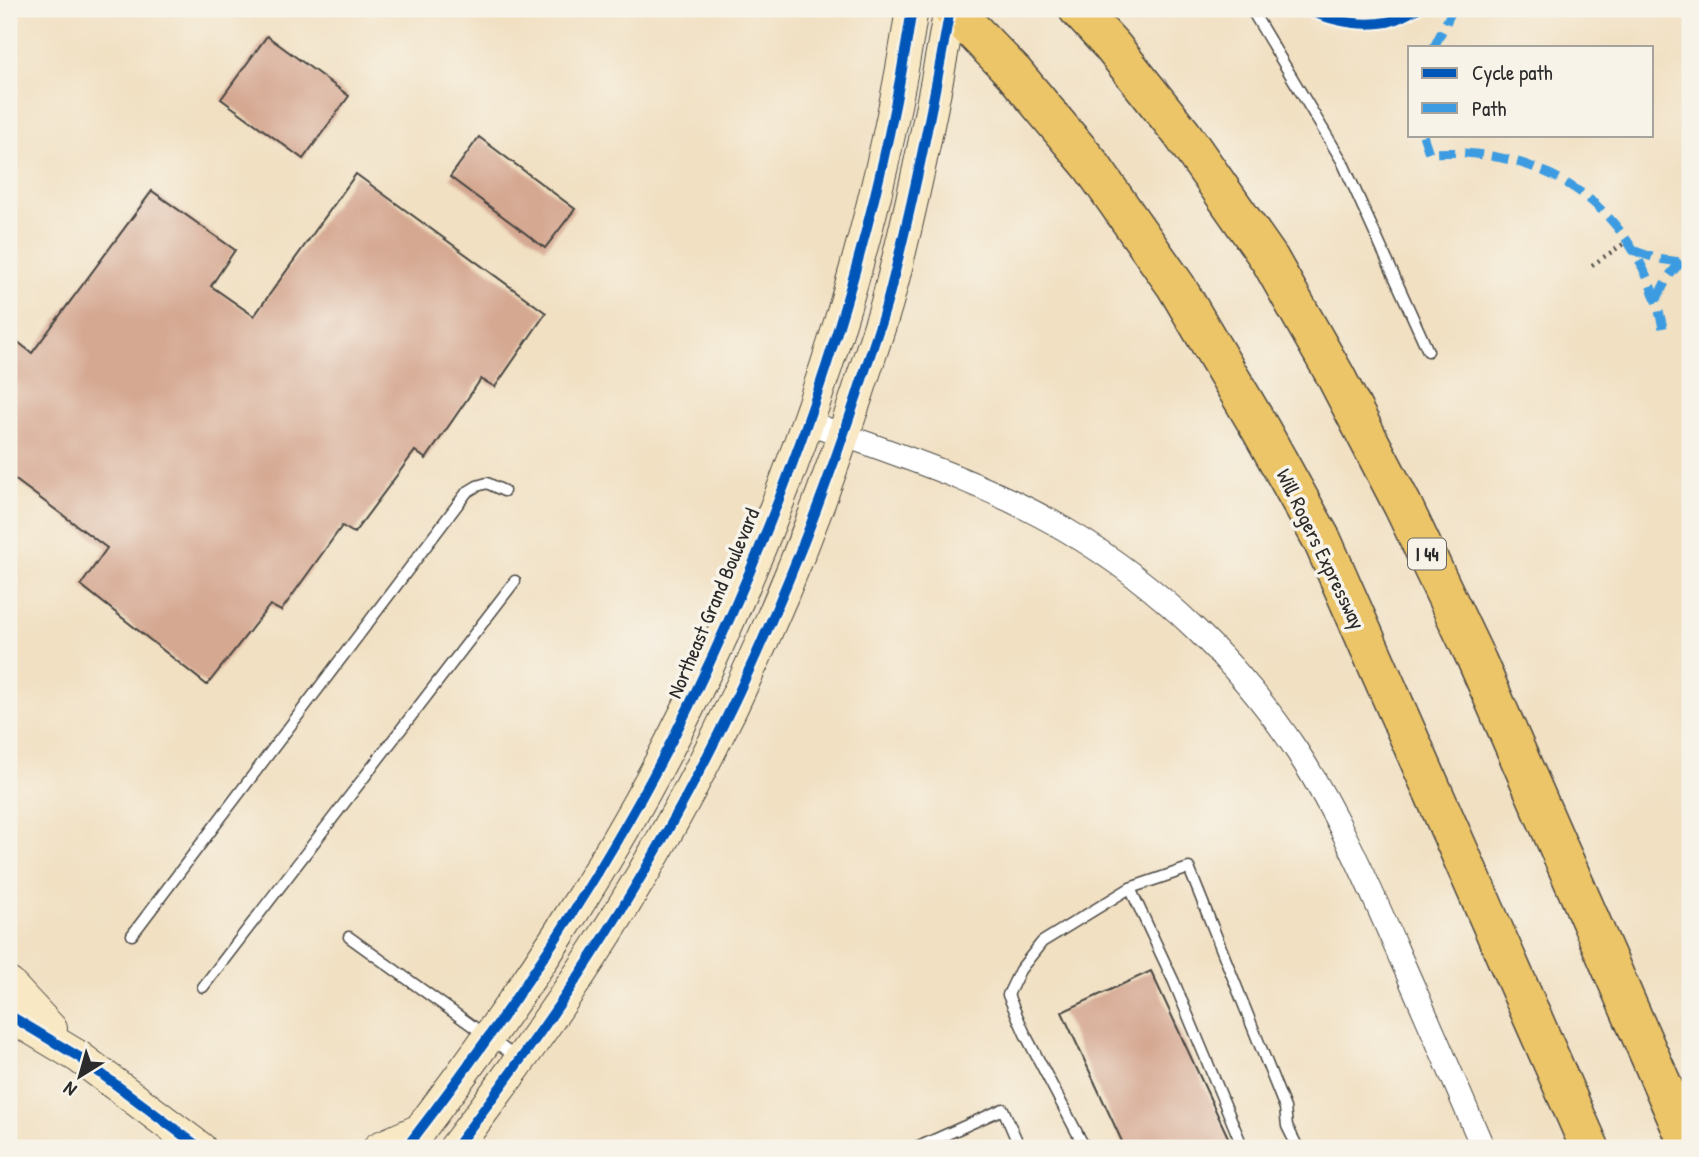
<svg xmlns="http://www.w3.org/2000/svg" width="1699" height="1157" viewBox="0 0 1699 1157" font-family="'Patrick Hand',sans-serif">
	<style>
		.building { fill: #d5a892 }
		.lines { fill: none; stroke-linecap: round; stroke-linejoin: round }
		.lane-casing { stroke: #494642; stroke-width: 13 }
		.street-casing { stroke: #494642; stroke-width: 25 }
		.secondary-casing { stroke: #494642; stroke-width: 34 }
		.highway-casing { stroke: #494642; stroke-width: 41 }
		.path { stroke: #494642; stroke-width: 4.5; stroke-dasharray: 2 5; stroke-linecap: butt }
		.lane { stroke: #fff; stroke-width: 10 }
		.street { stroke: #fff; stroke-width: 23 }
		.secondary { stroke: #f8e8c3; stroke-width: 32 }
		.highway { stroke: #edc569; stroke-width: 38 }
		.quiet { stroke: #3d9ce1; stroke-width: 9; stroke-dasharray: 18 9; stroke-linecap: butt }
		.cycleway-casing { stroke: #f7f3e8; stroke-width: 15 }
		.cycleway { stroke: #0057b8; stroke-width: 10 }
		.labels { text-anchor: middle; dominant-baseline: central; stroke-width: 7; stroke-linejoin: round; paint-order: stroke }
		.shield { fill: #f7f3e8; stroke: #686764; stroke-width: 2 }
		.shield-label { font-size: 19px; font-weight: bold; fill: #2b2b2b }
		.street-label { font-size: 21px; fill: #2b2b2b; stroke: #f7f3e8 }
	</style>
	<rect width="100%" height="100%" fill="#f7f3e8"/>
	<filter id="ink" filterUnits="userSpaceOnUse"><feTurbulence type="fractalNoise" baseFrequency=".0143" numOctaves="2"/><feDisplacementMap in="SourceGraphic" scale="14" xChannelSelector="R" yChannelSelector="G"/><feConvolveMatrix kernelMatrix="1 2 1 2 8 2 1 2 1" color-interpolation-filters="sRGB"/></filter>
	<filter id="wash" filterUnits="userSpaceOnUse"><feTurbulence type="fractalNoise" baseFrequency=".00686" numOctaves="4" result="noise"/><feDisplacementMap in="SourceGraphic" scale="28" xChannelSelector="R" yChannelSelector="G"/><feGaussianBlur stdDeviation="1.57" result="paint"/><feColorMatrix in="noise" values="0 0 0 0 0 0 0 0 0 0 0 0 0 0 0 0 0 1.4 0 .05"/><feComposite in="paint" operator="in"/></filter>
	<g filter="url(#wash)">
		<rect width="100%" height="100%" fill="#f1e0c2"/>
		<g id="blocks">
			<path class="building" d="M267,36L349,96L303,159L221,99Z
				M479,137L575,209L545,248L450,177Z
				M356,174L546,313L495,387L481,379L426,459L415,451L354,533L342,526L281,611L270,605L207,685L81,585L107,548L9,475V335L32,353L152,191L235,250L211,286L254,316Z
				M1151,971L1233,1148H1125L1062,1012Z"/>
		</g>
	</g>
	<g filter="url(#ink)">
		<use href="#blocks" fill-opacity="0" stroke="#494642" stroke-width="2"/>
		<g class="lines">
			<g class="lane-casing">
				<path id="lane" d="M1251,9L1342,161L1428,351
					M1130,888L1189,868L1285,1108L1287,1126L1298,1148
					M132,935L467,492L477,486L487,483L504,491
					M349,937L517,1058
					M203,987L515,581
					M916,1148L1003,1109L1020,1148
					M1085,1148L1025,1034L1008,995L1020,970L1042,942L1130,888L1174,982L1243,1148"/>
			</g>
			<g class="street-casing">
				<path id="street" d="M807,422C895,454 985,482 1066,530C1158,584 1238,662 1297,751C1339,816 1370,888 1401,959C1429,1022 1456,1085 1483,1148"/>
			</g>
			<g class="secondary-casing">
				<path id="secondary" d="M9,984L51,1029
					M9,1015L79,1057L200,1148
					M379,1148L420,1130
					M406,1148C512,1010 613,863 689,706C794,490 876,247 912,9
					M455,1148C513,1071 570,993 621,910C720,749 798,574 857,395C867,363 879,331 888,299C913,203 933,106 950,9"/>
			</g>
			<g class="highway-casing">
				<path id="highway" d="M952,9L1014,73L1091,165L1176,286L1261,430L1322,540L1590,1148
					M1078,9L1112,46L1182,134L1270,260L1335,375L1403,506L1477,661L1690,1148"/>
			</g>
			<path class="path" d="M1592,265L1628,241"/>
			<use href="#lane" class="lane"/>
			<use href="#street" class="street"/>
			<use href="#secondary" class="secondary"/>
			<use href="#highway" class="highway"/>
			<path class="quiet" d="M1434,47L1453,9
				M1423,135L1429,153C1549,146 1638,209 1663,328
				M1635,251L1658,259L1681,262
				M1657,299C1665,282 1672,266 1690,258"/>
			<g class="cycleway-casing">
				<path id="cycleway" d="M1305,9C1330,20 1359,27 1387,22C1397,20 1408,13 1417,9
					M9,1015L79,1057L200,1148
					M406,1148C512,1010 613,863 689,706C794,490 876,247 912,9
					M455,1148C513,1071 570,993 621,910C720,749 798,574 857,395C867,363 879,331 888,299C913,203 933,106 950,9"/>
			</g>
			<use href="#cycleway" class="cycleway"/>
		</g>
	</g>
	<g class="labels">
		<rect class="shield" x="1408" y="538.5" width="38" height="31" rx="5"/>
		<g class="shield-label">
			<text x="1427" y="554">I 44</text>
		</g>
		<g class="street-label">
			<text transform="translate(1321 549) rotate(64)">Will Rogers Expressway</text>
			<text transform="translate(713 603) rotate(-67)">Northeast Grand Boulevard</text>
		</g>
	</g>
	<rect width="1699" height="1157" fill="none" stroke="#f7f3e8" stroke-width="35"/>
	<rect x="1408" y="46" width="245" height="91" fill="#f7f3e8" stroke="#a5a39c" stroke-width="2"/>
	<rect x="1422" y="68" width="35" height="10" fill="#0057b8" stroke="#a5a39c" stroke-width="2"/>
	<text x="1472" y="80" font-size="21" fill="#2b2b2b">Cycle path</text>
	<rect x="1422" y="103" width="35" height="10" fill="#3d9ce1" stroke="#a5a39c" stroke-width="2"/>
	<text x="1472" y="116" font-size="21" fill="#2b2b2b">Path</text>
	<g transform="translate(80 1076) rotate(217)" stroke="#f7f3e8" stroke-width="5" paint-order="stroke">
	<path d="M0-5L12 26L0 18L-12 26Z" fill="#2b2b2b"/>
	<text y="-10" font-size="19" font-weight="bold" text-anchor="middle" fill="#2b2b2b">N</text>
	</g>
</svg>
